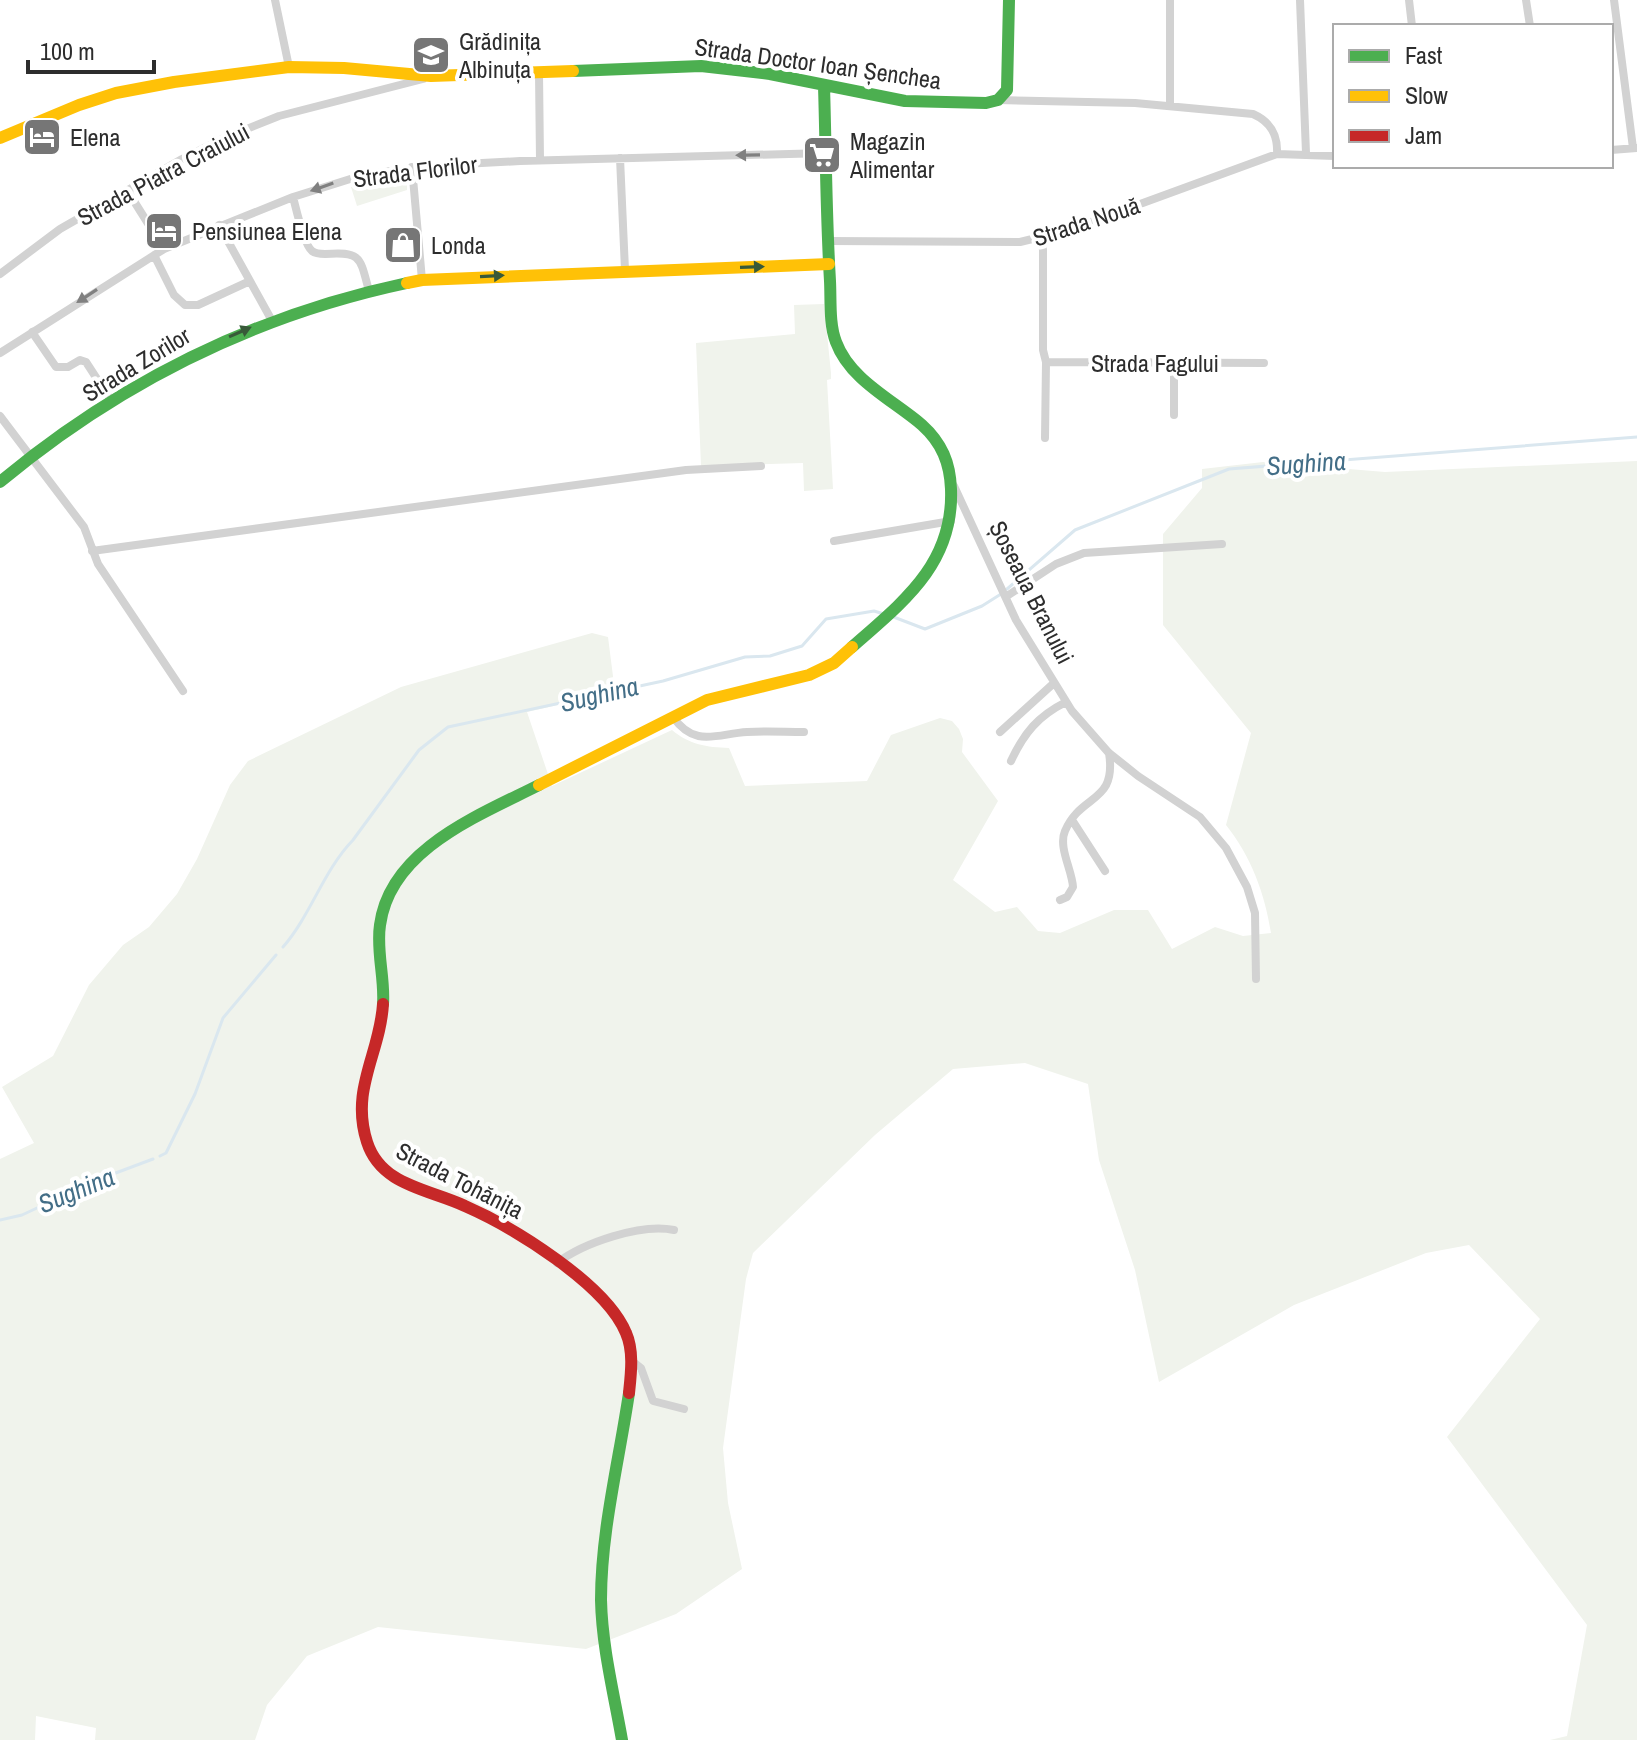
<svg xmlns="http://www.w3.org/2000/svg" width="1637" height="1740" viewBox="0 0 1637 1740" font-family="'Archivo Narrow',sans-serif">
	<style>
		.green { fill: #f0f3ec }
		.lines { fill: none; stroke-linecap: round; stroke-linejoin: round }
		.stream { stroke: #dae7ef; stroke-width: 3 }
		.street { stroke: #d2d2d2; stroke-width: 8 }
		.fast { stroke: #4caf50; stroke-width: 12 }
		.slow { stroke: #ffc107; stroke-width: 12 }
		.jam { stroke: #c62828; stroke-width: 12 }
		.oneway { fill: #808080 }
		.oneway2 { fill: #385a39 }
		.labels { text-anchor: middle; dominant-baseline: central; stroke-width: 8; stroke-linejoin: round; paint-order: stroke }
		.poi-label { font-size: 24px; fill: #2d2d2d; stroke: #fff; text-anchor: start }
		.street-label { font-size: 24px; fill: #2d2d2d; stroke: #fff }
		.water-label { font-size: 26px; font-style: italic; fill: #436e87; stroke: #fff }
	</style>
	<rect width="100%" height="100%" fill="#fff"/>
	<path class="green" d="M397,173L407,179V190L357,206L351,187Z
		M824,304L831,373V379L827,380L833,489L804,491L803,463L701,466L696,343L795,334L794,305Z
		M1637,461V1740H1550L1567,1736L1587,1625L1447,1437L1540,1319L1469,1245L1426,1253L1294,1305L1159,1382L1135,1270L1099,1160L1088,1084L1025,1063L953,1069L875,1135L753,1253L746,1279L723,1448L728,1503L742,1569L676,1614L586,1649L378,1627L307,1656L267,1705L255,1740H95L96,1728L36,1716L35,1740H0V1159L34,1143L2,1087L53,1056L89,985L123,945L149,927L177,894L197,859L230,785L248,761L401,687L592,633L608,637L615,692L527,712L552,786L672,730C690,745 706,747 729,748L745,786L867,781L891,735L940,718L952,721L959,729L963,739L962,752L998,801L953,880L995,912L1017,907L1038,931L1060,933L1114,910H1148L1172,949L1215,927L1243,936L1271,933C1265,894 1251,856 1226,825L1251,733L1163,625V534L1202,488V469L1263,462L1385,472Z"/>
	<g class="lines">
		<path class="stream" d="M1007,589L1075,530L1229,469L1637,437
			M891,616L925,629L982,606L1001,594
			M283,947C311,915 323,871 353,840L419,750L448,727L663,681L745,657L770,656L802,646L826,619L874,611L884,614
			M160,1156L166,1153L195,1094L223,1018L276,955
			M0,1220L22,1215L97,1180L153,1159"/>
		<path class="street" d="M275,0L289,67
			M1300,0L1306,153
			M1409,0L1412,26
			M1526,0L1530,26
			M1614,0L1633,148
			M539,73L540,160
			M998,100L1135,103L1253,114C1271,122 1278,135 1277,154
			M1170,106V0
			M1611,150L1637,148
			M620,158L625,270
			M412,167L422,280
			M127,190L164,249
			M293,197C296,208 304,245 312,251C316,254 320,254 325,254C362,251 360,258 369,291
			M219,225L271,319
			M1041,238L1043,250V350L1046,362L1045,438
			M828,241L1020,242L1069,230L1277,154L1335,156
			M154,255L174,295L185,305H198L250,281
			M0,274L60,229L182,159L224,138L279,116L423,79
			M32,332L56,367H68L80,360L86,362L112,402
			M0,353L164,249L293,197L363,175L425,166L520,161L826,153
			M1046,362L1264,363
			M1174,363V415
			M0,416L84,527L98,564L183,691
			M954,486L1016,620L1072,711L1108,752L1138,776L1200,817L1226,848L1247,887L1255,913L1256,979
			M834,541L951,521
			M92,551L686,470L761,466
			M1007,596L1056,564L1084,553L1222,544
			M673,717C695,748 716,734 747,732C766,731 785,732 804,732
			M1000,732L1054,683
			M1011,761C1024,733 1038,716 1066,702
			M1072,820L1105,871
			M1060,900L1067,897L1073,887C1072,870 1058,847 1065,831C1081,793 1117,804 1109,753
			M557,1263C583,1243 641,1223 674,1230
			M631,1360L641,1368L653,1401L684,1409"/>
		<path class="fast" d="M573,71L701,66L770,74L905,101L986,103L998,100L1007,90L1009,0
			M824,86C826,151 826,216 830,281C831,300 829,324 836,342C850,380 893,400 922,425C942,443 950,463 951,489C954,564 903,602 852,647
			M0,482C119,383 256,315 407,283
			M383,1004C385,978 376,951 380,925C390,849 480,815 539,785
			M622,1740C614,1694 602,1647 601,1600C601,1531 619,1461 629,1393"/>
		<path class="slow" d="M0,138L79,105L116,93L174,82L289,67L344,68L431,76L573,71
			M407,283L422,280L829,264
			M539,785L707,700L809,675L834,663L852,647"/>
		<path class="jam" d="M383,1004C380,1054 350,1089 367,1142C381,1186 429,1189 465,1206C513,1227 606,1284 626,1333C634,1351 631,1374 629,1393"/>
	</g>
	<defs><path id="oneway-solid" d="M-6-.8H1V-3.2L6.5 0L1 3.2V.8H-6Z" transform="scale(2)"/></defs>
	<g class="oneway">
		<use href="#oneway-solid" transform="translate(748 155) rotate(179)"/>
		<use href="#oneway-solid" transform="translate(322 187) rotate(161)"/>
		<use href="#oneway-solid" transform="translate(87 296) rotate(147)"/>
	</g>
	<g class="oneway2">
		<use href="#oneway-solid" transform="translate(752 267) rotate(-2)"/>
		<use href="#oneway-solid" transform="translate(492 276) rotate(-3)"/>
		<use href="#oneway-solid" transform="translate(240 332) rotate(-24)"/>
	</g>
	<defs>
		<g id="school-square" transform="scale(2)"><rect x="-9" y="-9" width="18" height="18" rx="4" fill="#767676" stroke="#fff"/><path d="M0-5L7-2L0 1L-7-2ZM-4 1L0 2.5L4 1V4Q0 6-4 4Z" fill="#fff"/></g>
		<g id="hotel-square" transform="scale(2)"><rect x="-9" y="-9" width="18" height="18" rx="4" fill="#767676" stroke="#fff"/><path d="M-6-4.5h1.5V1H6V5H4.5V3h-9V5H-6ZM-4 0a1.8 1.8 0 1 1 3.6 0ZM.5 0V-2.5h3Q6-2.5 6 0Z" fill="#fff"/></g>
		<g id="supermarket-square" transform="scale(2)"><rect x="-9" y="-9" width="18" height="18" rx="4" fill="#767676" stroke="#fff"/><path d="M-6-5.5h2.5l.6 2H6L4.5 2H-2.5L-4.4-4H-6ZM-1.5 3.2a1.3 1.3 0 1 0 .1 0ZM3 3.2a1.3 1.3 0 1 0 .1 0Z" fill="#fff"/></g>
		<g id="shop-square" transform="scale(2)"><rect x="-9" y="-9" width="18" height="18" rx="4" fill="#767676" stroke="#fff"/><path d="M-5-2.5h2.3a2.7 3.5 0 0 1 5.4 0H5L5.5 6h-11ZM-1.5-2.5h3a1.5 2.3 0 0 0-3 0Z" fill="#fff"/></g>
	</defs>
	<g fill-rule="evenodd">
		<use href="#school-square" x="431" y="55"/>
		<use href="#hotel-square" x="42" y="137"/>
		<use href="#supermarket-square" x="822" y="155"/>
		<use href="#hotel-square" x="164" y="231"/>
		<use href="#shop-square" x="403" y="245"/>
	</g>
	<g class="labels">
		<g class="poi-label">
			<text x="459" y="41">Grădinița<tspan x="459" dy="28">Albinuța</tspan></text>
			<text x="70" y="137">Elena</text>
			<text x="850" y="141">Magazin<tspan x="850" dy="28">Alimentar</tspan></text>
			<text x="192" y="231">Pensiunea Elena</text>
			<text x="431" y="245">Londa</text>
		</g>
		<g class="street-label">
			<text transform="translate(818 63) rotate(8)">Strada Doctor Ioan Șenchea</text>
			<text transform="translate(415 171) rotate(-7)">Strada Florilor</text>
			<text transform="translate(163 174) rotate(-28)">Strada Piatra Craiului</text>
			<text transform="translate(1086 221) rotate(-18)">Strada Nouă</text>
			<text x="1155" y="363">Strada Fagului</text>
			<text transform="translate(136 364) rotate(-31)">Strada Zorilor</text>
			<text transform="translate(1032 592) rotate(63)">Șoseaua Branului</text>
			<text transform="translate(460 1180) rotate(27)">Strada Tohănița</text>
		</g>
		<g class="water-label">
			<text transform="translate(1306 463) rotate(-4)">Sughina</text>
			<text transform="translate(599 694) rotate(-13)">Sughina</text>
			<text transform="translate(76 1190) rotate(-22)">Sughina</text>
		</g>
	</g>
	<rect x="1333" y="24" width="280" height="144" fill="#ffffff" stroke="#ababab" stroke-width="2"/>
	<rect x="1349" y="50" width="40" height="12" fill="#4caf50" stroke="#ababab" stroke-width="2"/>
	<text x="1405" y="64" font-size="24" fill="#2d2d2d">Fast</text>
	<rect x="1349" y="90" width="40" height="12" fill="#ffc107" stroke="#ababab" stroke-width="2"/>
	<text x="1405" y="104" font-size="24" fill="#2d2d2d">Slow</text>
	<rect x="1349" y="130" width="40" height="12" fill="#c62828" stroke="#ababab" stroke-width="2"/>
	<text x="1405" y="144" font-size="24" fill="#2d2d2d">Jam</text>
	<path d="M28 60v12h126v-12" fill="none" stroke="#2d2d2d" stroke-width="4"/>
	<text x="40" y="60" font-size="24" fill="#2d2d2d" stroke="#ffffff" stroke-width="6" paint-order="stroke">100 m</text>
</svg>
